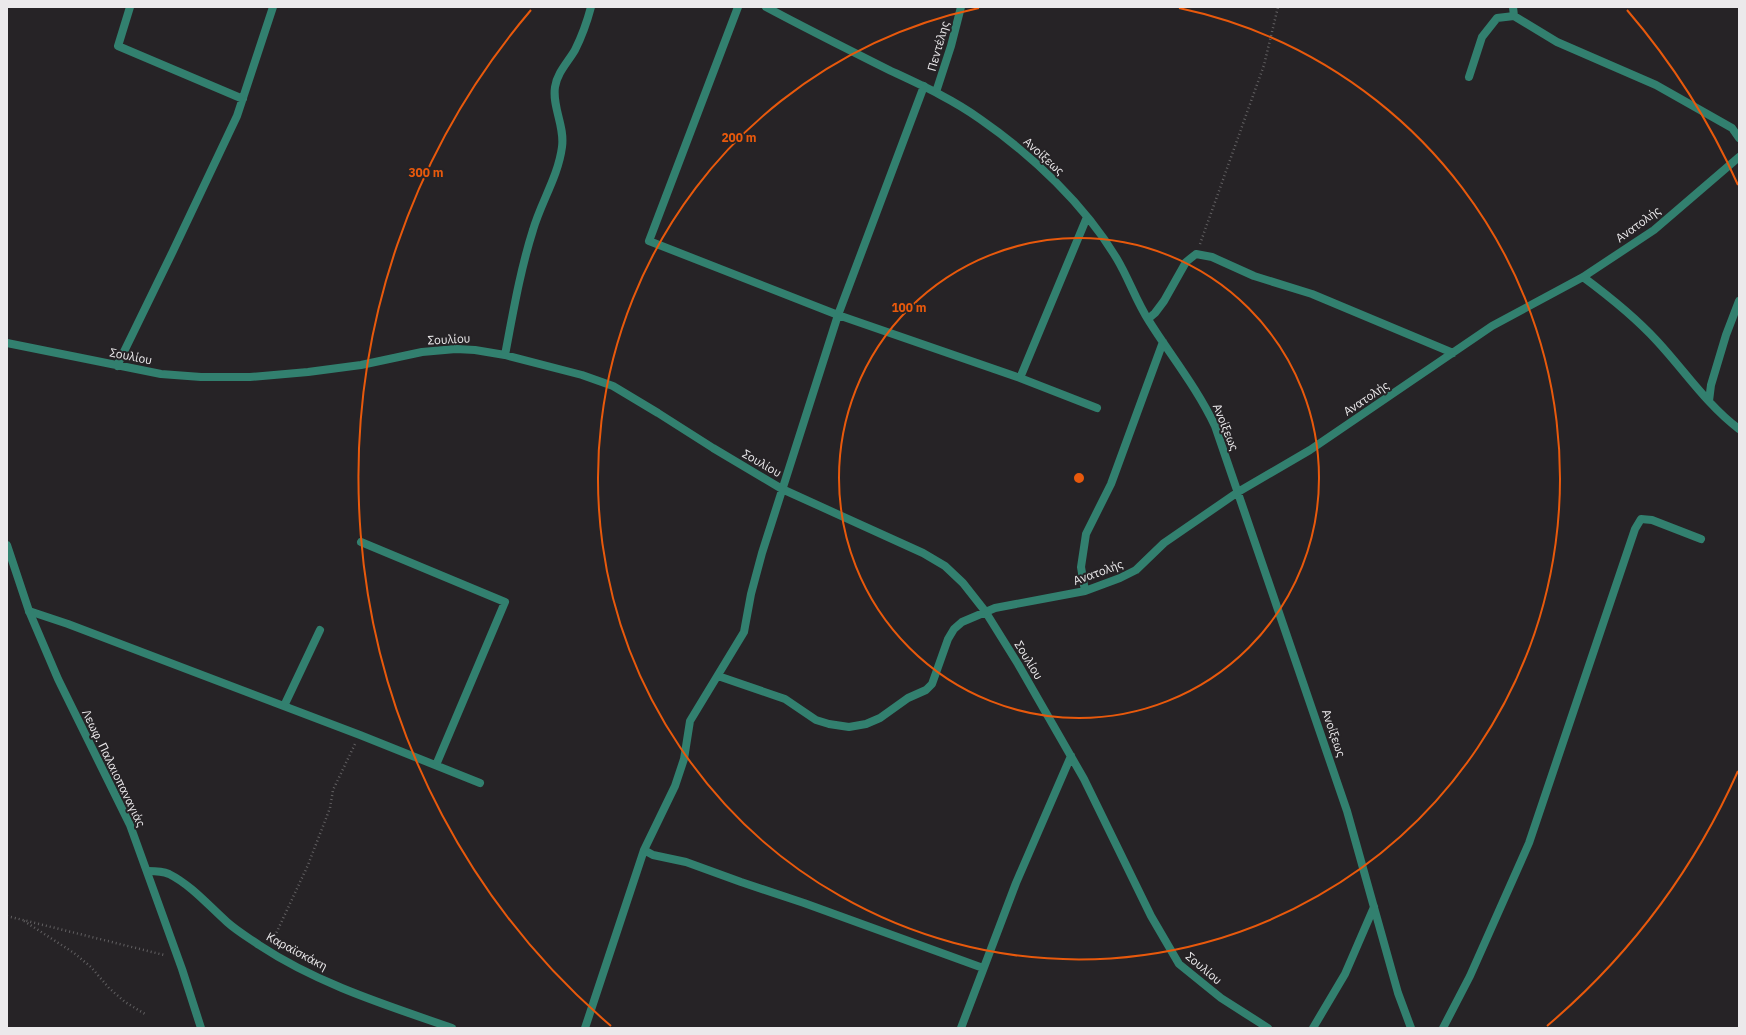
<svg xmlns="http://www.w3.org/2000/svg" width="1746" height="1035" viewBox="0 0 1746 1035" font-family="'IBM Plex Sans',sans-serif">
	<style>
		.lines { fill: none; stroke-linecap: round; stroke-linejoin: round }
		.path { stroke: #626062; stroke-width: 2.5; stroke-dasharray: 1 3; stroke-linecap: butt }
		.minor { stroke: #32806f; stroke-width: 8 }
		.tertiary { stroke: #32806f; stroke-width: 8 }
		.ring { fill: none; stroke: #e8590c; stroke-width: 2 }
		.labels { text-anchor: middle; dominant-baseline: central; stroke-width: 4; stroke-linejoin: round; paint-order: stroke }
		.street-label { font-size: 12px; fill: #ebe9eb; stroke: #262326 }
		.centre { fill: #e8590c; stroke: #262326; stroke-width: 2 }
		.ring-label { font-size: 12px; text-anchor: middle; font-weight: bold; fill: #e8590c; stroke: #262326; stroke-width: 4; stroke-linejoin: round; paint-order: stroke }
	</style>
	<rect width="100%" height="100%" fill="#262326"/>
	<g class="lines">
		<path class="path" d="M1200,244L1264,65L1278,7
			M7,916L164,955
			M24,921L74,953L91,967L109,988L125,1002L145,1014
			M273,940L308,865L330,808L333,790L355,744"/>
		<path class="minor" d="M130,7L118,46L243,99
			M766,7C807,29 849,50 891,71C921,85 952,99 980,119C1032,155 1085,205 1117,259C1129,279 1136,301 1149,321C1171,356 1197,388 1215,426L1347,811L1398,993L1411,1028
			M1513,7L1514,16L1557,42L1656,85L1732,128L1739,138
			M1469,77L1482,37L1497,18L1514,16
			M924,86L838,315L1020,378
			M936,92L951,46L961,7
			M1087,217L1020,378L1097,408
			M1583,277C1610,297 1635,317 1657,341C1684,370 1707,405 1739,429
			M1148,319L1155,313L1164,301L1186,262L1196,254L1212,257L1254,276L1312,294L1453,353
			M7,343L161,374L201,377H250L308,372L361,365L422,352L456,349L475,350L505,355L582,375L613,386L658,413L713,448L782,489L923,553L945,566L963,583L985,611L1018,664L1084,779L1151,916L1179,964L1221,998L1268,1028
			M505,355C513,313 520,271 533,230C541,202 558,177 562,147C565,126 552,107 555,87C557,73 568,62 575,50C582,36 587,22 591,7
			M117,366L173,251L237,116L273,7
			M1709,401L1711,385L1726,335L1739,301
			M361,542L505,602L436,765
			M1085,591L1081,567L1086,534L1111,484L1163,342
			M29,611L68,624L360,735L480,783
			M718,676L785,699L816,720L829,724L849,727L866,724L880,718L908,698L926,690L932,684L948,639L954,629L962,622L995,608L1085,591L1120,578L1136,570L1164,543L1238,492L1310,450L1492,326L1583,277L1654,230L1739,157
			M284,706L320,630
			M644,850L653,855L686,862L741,882L804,903L983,968
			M148,871C155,871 162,871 169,874C191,885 209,906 227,922C237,931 249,938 259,945C318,984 386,1005 452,1028
			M585,1028L644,850L675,786L684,759L690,721L744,632L751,594L762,553L838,315L649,241L738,7
			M961,1028L1016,883L1071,756
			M1313,1028L1345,974L1374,907
			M1443,1028L1470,976L1529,843L1635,529L1641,519L1652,520L1701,539"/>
		<path class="tertiary" d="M7,545L29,611L58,679L130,825L182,969L201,1028"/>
	</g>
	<g class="ring">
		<circle cx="1079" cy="478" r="240"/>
		<path d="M1179 8A481 481 0 1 1 979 8"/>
		<path d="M1738 771A721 721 0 0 1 1547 1026M611 1026A721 721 0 0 1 531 10M1627 10A721 721 0 0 1 1738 185"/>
	</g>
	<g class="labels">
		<g class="street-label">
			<text transform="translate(938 46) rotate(-74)">Πεντέλης</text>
			<text transform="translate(1044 156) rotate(42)">Ανοίξεως</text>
			<text transform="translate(1638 224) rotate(-36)">Ανατολής</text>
			<text transform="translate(449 339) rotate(-3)">Σουλίου</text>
			<text transform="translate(131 356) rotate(11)">Σουλίου</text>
			<text transform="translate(1366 398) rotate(-34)">Ανατολής</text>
			<text transform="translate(1226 427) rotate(68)">Ανοίξεως</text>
			<text transform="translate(762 463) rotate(30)">Σουλίου</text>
			<text transform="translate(1098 572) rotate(-20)">Ανατολής</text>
			<text transform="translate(1029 660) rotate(59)">Σουλίου</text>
			<text transform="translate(1334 733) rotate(71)">Ανοίξεως</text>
			<text transform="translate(114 768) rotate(64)">Λεωφ. Παλαιοπαναγιάς</text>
			<text transform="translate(297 951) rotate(28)">Καραϊσκάκη</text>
			<text transform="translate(1204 968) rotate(40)">Σουλίου</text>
		</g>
	</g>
	<circle cx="1079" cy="478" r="6" class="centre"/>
	<g class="ring-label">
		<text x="739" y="142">200 m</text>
		<text x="426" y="177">300 m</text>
		<text x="909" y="312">100 m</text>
	</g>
	<rect width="1746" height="1035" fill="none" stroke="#ebe9eb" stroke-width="16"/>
</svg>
